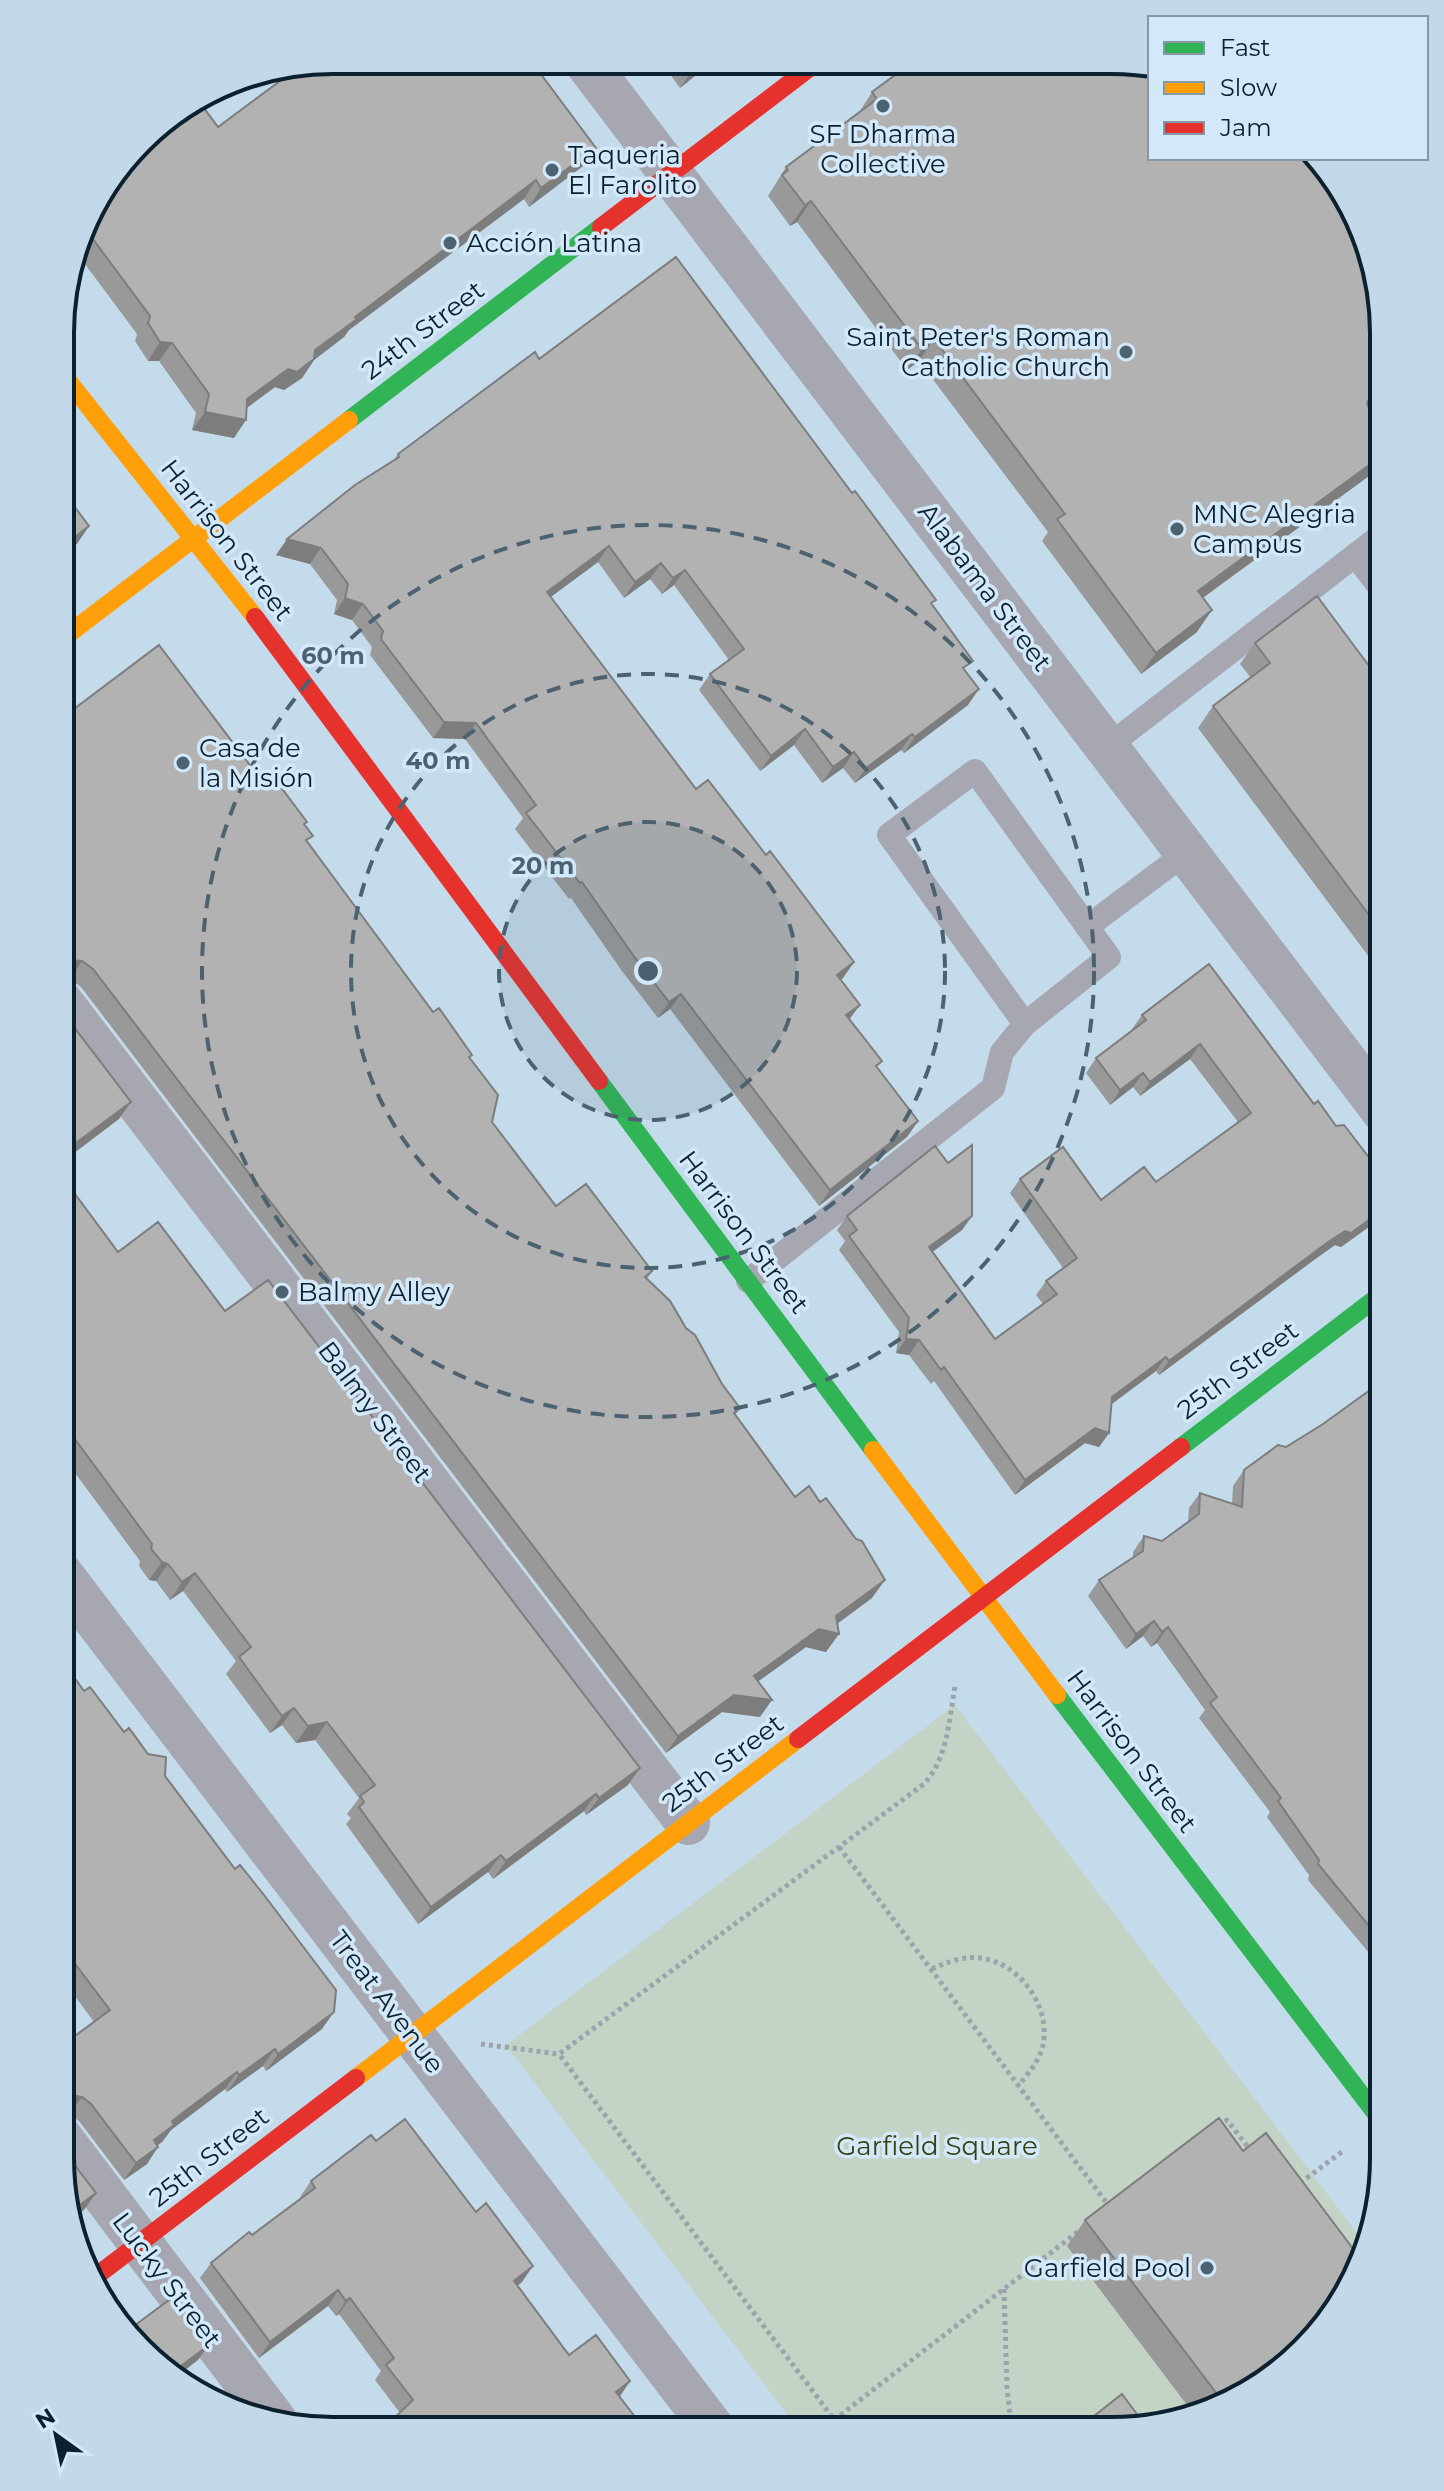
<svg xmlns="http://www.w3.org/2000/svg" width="1444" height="2491" viewBox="0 0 1444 2491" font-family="Montserrat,sans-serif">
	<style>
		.green { fill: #c3d3c5 }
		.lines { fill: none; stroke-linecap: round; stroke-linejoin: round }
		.path { stroke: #9da3ac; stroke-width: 5; stroke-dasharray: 4 4; stroke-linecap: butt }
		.lane { stroke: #a6a7b1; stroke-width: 24 }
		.street { stroke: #a6a7b1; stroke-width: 44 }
		.fast { stroke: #30b455; stroke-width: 18 }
		.slow { stroke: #ff9f0a; stroke-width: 18 }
		.jam { stroke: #e5322d; stroke-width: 18 }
		.wall { fill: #999 }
		.shaded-wall { fill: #7d7d7d }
		.building { fill: #b2b2b2; stroke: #7d7d7d; stroke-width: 2 }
		.ring { fill: none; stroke: #4c6271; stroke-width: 4; stroke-dasharray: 14 10 }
		.poi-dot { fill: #4c6271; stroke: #d3e8f8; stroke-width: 3 }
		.labels { text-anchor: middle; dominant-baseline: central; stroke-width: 7; stroke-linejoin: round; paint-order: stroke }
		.poi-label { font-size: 26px; fill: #0b212f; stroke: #d3e8f8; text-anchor: start }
		.street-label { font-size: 26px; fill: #0b212f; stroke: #d3e8f8 }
		.park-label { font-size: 26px; fill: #37400f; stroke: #d3e8f8 }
		.rim { fill: none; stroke: #0b212f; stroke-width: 4 }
		.centre { fill: #4c6271; stroke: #d3e8f8; stroke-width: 4 }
		.ring-label { font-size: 24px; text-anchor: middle; font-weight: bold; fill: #4c6271; stroke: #d3e8f8; stroke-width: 7; stroke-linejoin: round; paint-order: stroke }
	</style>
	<rect width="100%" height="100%" fill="#c4dbec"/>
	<path class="green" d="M955,1705L1367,2246L1363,2262L1327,2324L1277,2375L1199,2416L1111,2431L799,2430L506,2045Z"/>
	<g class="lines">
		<path class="path" d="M839,1847L1109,2206
			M932,1969C947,1962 963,1956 980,1958C1017,1962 1047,2001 1044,2038C1043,2056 1030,2072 1018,2086
			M481,2044L559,2054
			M1218,2126L1227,2120L1251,2151
			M1300,2183L1343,2151
			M1004,2289L1007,2388L1012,2431
			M834,2420L1079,2231
			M842,2430L559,2054L924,1784C948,1757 949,1721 955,1686"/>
		<path class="lane" d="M1355,555L1384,593
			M1107,747L1384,533
			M1087,927L1187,852
			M748,1281L993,1088L1002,1052L1025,1024L889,835L975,771L1109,957L1025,1024"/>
		<path class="street" d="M586,62L1384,1112
			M61,1002L688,1823
			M61,1574L714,2430
			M60,2137L276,2422"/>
		<path class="fast" d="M349,420L601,227
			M599,1081L873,1450
			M1181,1447L1384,1292
			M1057,1695L1383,2123"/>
		<path class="slow" d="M62,373L255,617
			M62,639L349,420
			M873,1450L1057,1695
			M356,2078L798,1739"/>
		<path class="jam" d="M601,227L816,63
			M255,617L599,1081
			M798,1739L1181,1447
			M95,2277L356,2078"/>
	</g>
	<path class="wall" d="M333,60L596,148L583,166L529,207L524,199L349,330L344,337L314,360L302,378L284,390L275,387L247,408L234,438L192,430L196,413L159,361H148L135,341L137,334L76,252L88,212L218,127L292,72L290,69Z
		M661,62H712L680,88Z
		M920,68L1384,333V422L1379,415L1369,410L1384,432V465L1203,598L1197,632L1141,674L1042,541L1048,532L919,361L907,370L797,222L790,226L768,196L786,167L858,114L872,92Z
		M539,359L932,605L966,671L968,705L904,753L901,750L855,783L843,768L822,783L794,745L760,771L699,690L710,674L729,660L674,585L662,594L650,579L624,598L598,562L550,597L696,789L766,855L854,962L841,980L850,1019L877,1067L918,1121L907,1137L819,1206L670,1009L658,1018L622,971L571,898L569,899L515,829L523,818L465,739L433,738L370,655L372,647L352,620L334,614L337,600L310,564L276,555L393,461L398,454Z
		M1255,643L1384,686V1001L1372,985L1381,973L1198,728L1213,706L1251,678L1240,664Z
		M265,785L305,825L308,843L433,1012L472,1055L470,1058L492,1122L556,1206L652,1271L647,1279L740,1408L735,1415L795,1497L872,1598L837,1624L826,1652L806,1647L758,1681L760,1717L722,1712L666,1753L81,987L70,979L61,978Z
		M1209,964L1377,1221L1341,1247L1335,1245L1318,1257L1159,1375L1156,1371L1112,1404L1109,1433L1099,1447L1085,1443L1015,1495L934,1381L931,1384L909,1355L896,1353L899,1332L839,1250L845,1241L837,1230L847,1216H972L962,1230L932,1252L995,1339L1043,1304L1036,1295L1046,1281L1063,1268L1010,1193L1020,1179L1101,1200L1156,1182L1238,1122L1190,1059L1140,1096L1133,1087L1110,1105L1086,1073L1096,1058L1133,1030L1132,1029L1142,1015Z
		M61,1175L118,1252L225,1311L628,1785L586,1815L584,1811L493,1879L488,1872L418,1924L346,1824L351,1818L347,1814L359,1798L315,1740L296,1743L282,1725L270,1733L226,1674L236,1661L183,1591L170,1600L156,1581L149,1580L139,1566L140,1561L61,1454Z
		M1384,1365V1613L1375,1620L1384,1631L1383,1966L1378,1959L1375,1960L1308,1880L1309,1875L1267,1817L1270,1812L1199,1718L1205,1710L1157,1643L1151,1647L1143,1636L1126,1649L1088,1596L1099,1580L1133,1558V1552L1144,1536L1162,1541L1188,1522L1189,1508L1200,1493L1232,1504L1233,1486L1244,1470L1286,1447L1323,1424L1376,1385L1381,1378V1369Z
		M61,1659L84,1691L124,1732L165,1776L322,2029L266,2071L263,2066L227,2092L225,2089L171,2130L162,2142L158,2145L147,2164L124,2180L79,2121L70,2114L94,2022L60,1976Z
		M376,2141L522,2282L517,2286L569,2355L630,2381L620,2396L400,2413L375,2380L381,2371L339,2314L336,2316L328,2306L259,2358L200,2278L211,2263L252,2235L301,2198L300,2197L311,2181Z
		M1243,2151L1277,2375L1196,2417L1067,2246L1085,2220Z"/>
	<path class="shaded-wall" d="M703,62H712L680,88L692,71Z
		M596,148L583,166L529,207L541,188Z
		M536,180L524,199L349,330L344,337L314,360L302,378L284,390L275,387L234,417L247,399L315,350L355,317Z
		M811,201L797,222L790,226L805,205Z
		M934,339L919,361L907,370L922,349Z
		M160,342L172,343L159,361H148Z
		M1381,388L1366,409L1358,412L1373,391Z
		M205,412L246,420L234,438L192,430Z
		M1384,454V465L1183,612L1198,591Z
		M89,526L77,544L62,555V547Z
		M287,539L321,548L310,564L276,555Z
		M609,546L598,562L536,608L547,592Z
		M661,563L650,579L624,598L635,582Z
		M685,570L674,585L662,594L673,578Z
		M345,598L363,604L352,620L334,614Z
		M1212,610L1197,632L1141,674L1156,653Z
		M979,689L968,705L904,753L915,737Z
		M444,722L476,723L465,739L433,738Z
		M805,729L794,745L760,771L771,756Z
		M912,734L901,750L855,783L866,768Z
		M854,752L843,768L822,783L833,767Z
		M71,960L82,961L70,979L61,978V963Z
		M854,962L843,978L826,991L837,975Z
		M681,994L670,1009L658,1018L669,1002Z
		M860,1005L849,1020L846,1015Z
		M1200,1044L1190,1059L1140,1096L1150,1082Z
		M1143,1073L1133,1087L1110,1105L1120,1090Z
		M131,1102L119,1119L61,1163V1154Z
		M918,1121L907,1137L819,1206L830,1190Z
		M1384,1209V1212L1377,1221L1341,1247L1335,1245L1318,1257L1159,1375L1169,1361L1328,1242Z
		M972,1216L962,1230L919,1262L929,1247Z
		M906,1339L919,1340L909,1355L896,1353Z
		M1166,1357L1156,1371L1102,1411L1112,1397Z
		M1095,1428L1109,1433L1099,1447L1085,1443L1015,1495L1025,1480Z
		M162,1562L168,1564L156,1581L149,1580Z
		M195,1573L183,1591L170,1600L182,1582Z
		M885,1580L872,1598L827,1631L839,1634L826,1652L806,1647L742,1693L754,1676Z
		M1384,1606V1613L1361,1630L1371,1615Z
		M1154,1621L1143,1636L1126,1649L1136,1634Z
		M1168,1627L1157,1643L1151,1647L1162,1632Z
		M734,1695L772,1700L760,1717L722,1712L666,1753L678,1736Z
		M294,1708L282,1725L270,1733L282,1716Z
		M327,1722L315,1740L296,1743L308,1726Z
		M640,1768L628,1785L586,1815L599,1798Z
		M596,1794L584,1811L493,1879L506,1861Z
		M501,1855L488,1872L418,1924L431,1907Z
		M1383,1948V1951L1378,1959L1375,1960Z
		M334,2012L322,2029L266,2071L278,2054Z
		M275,2049L263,2066L227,2092L239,2075Z
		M237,2072L225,2089L171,2130L162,2142L142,2157L154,2140L172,2121Z
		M70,2095L82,2097L70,2114L60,2113V2099Z
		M158,2147L147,2164L124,2180L136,2163Z
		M96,2193L84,2210L70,2220L69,2213Z
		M533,2266L522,2282L503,2297L514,2281Z
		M338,2290L328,2306L259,2358L270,2342Z
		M350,2298L339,2314L336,2316L346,2301Z
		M209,2345L198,2360L175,2378L173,2372Z
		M630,2381L620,2396L616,2392Z"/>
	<path class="building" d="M333,60L531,61L596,148L541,188L536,180L355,317L357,319L315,350L314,359L297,372L288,369L247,399L246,420L205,412L209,394L172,343L160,342L148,323L150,316L84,227L88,223L86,220L88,212L153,128L198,100L218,127L299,67Z
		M685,62H703L692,71Z
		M910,64H917L920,68L926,64L1150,65V158H1311L1369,245L1384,333V389L1381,388L1373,391L1367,403L1370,411L1384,432V454L1198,591L1212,610L1156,653L1057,519L1065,514L934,339L922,349L811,201L805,205L782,175L788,170L786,167L877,99L872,92Z
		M676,257L852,493L855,491L936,600L931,603L973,661L963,668L979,689L915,737L912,734L866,768L854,752L833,767L805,729L771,756L710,674L744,649L685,570L673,578L661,563L635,582L609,546L547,592L696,789L708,780L766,855L770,851L854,962L837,975L860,1005L846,1015L882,1061L876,1066L918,1121L830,1190L681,994L669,1002L633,955L582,882L580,883L526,813L536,805L476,723L444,722L381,639L383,631L363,604L345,598L348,584L321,548L287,539L355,485L399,457L398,454L535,352L539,359Z
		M62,490L89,526L62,547Z
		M1317,596L1384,686V935L1213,706L1270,663L1255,643Z
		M159,645L265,785L274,778L307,822L304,824L313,836L306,840L433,1012L439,1008L472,1055L469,1057L498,1095L492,1122L556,1206L586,1184L652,1271L645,1277L670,1301L686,1328L695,1335L722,1384L740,1408L734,1413L795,1497L809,1486L820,1502L826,1498L856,1539L862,1541L885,1580L836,1616L839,1634L819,1629L754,1676L772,1700L734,1695L678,1736L93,969L82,961L71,960L61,963L62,718Z
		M1209,964L1314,1104L1318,1101L1336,1126L1344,1125L1384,1177V1209L1351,1233L1345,1231L1328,1242L1169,1361L1166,1357L1112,1397L1109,1433L1095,1428L1025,1480L944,1367L941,1370L919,1340L906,1339L909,1318L849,1236L857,1230L847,1216L935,1146L948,1163L972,1145V1216L929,1247L995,1339L1057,1294L1046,1281L1077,1258L1020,1179L1063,1147L1101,1200L1144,1167L1156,1182L1251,1113L1200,1044L1150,1082L1143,1073L1120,1090L1096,1058L1146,1020L1142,1015Z
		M61,1010L131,1102L61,1154Z
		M61,1175L118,1252L158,1222L225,1311L268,1280L640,1768L599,1798L596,1794L506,1861L501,1855L431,1907L359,1807L364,1802L360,1796L375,1785L327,1722L308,1726L294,1708L282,1716L239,1657L251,1647L195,1573L182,1582L168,1564L162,1562L151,1549L152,1544L61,1420Z
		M1384,1380V1606L1371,1615L1384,1631L1383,1943L1318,1864L1319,1860L1278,1801L1281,1798L1210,1703L1217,1697L1168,1627L1162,1632L1154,1621L1136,1634L1099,1580L1143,1551L1144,1536L1162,1541L1199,1514L1200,1493L1242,1507L1244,1470L1278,1445L1286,1447L1323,1424Z
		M61,1659L84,1691L90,1687L124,1732L129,1728L148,1754L166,1757L165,1776L235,1869L240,1865L264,1895L336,1990L334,2012L278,2054L275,2049L239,2075L237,2072L172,2121L174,2125L154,2140L158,2147L136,2163L91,2104L82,2097L70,2095L60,2099V2047L110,2010L60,1944Z
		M1219,2118L1243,2151L1266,2133L1363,2262L1327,2324L1277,2375L1224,2403L1085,2220Z
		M405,2119L476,2212L486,2203L533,2266L514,2281L569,2355L596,2335L630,2381L616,2392L645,2430L383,2429L413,2400L386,2365L394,2358L350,2298L346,2301L338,2290L270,2342L211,2263L249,2232L252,2235L315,2188L311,2181L371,2135L376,2141Z
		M60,2146L96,2193L69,2213L60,2158Z
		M173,2297L209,2345L173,2372L180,2381L153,2364L130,2329Z
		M1122,2394L1145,2425L1111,2431H1075Z"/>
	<circle cx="648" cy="971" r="149" fill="#4c6271" fill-opacity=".12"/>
	<g class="ring">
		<circle cx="648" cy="971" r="149"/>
		<circle cx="648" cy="971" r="297"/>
		<circle cx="648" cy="971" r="446"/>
	</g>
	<g class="poi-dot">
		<circle cx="883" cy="106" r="8"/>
		<circle cx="552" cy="170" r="8"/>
		<circle cx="450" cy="243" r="8"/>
		<circle cx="1126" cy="352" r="8"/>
		<circle cx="1177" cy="529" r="8"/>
		<circle cx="183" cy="763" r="8"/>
		<circle cx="282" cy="1292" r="8"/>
		<circle cx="1207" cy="2268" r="8"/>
	</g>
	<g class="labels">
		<g class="poi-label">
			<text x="883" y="134" text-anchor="middle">SF Dharma<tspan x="883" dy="30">Collective</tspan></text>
			<text x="568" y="155">Taqueria<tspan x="568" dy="30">El Farolito</tspan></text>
			<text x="466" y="243">Acción Latina</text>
			<text x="1110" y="337" text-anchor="end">Saint Peter's Roman<tspan x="1110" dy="30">Catholic Church</tspan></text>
			<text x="1193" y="514">MNC Alegria<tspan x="1193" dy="30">Campus</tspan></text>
			<text x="199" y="748">Casa de<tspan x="199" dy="30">la Misión</tspan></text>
			<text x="298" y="1292">Balmy Alley</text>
			<text x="1191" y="2268" text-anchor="end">Garfield Pool</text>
		</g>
		<g class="street-label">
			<text transform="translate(423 330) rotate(-37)">24th Street</text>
			<text transform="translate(227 540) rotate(52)">Harrison Street</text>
			<text transform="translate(985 587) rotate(53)">Alabama Street</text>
			<text transform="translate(744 1232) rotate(53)">Harrison Street</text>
			<text transform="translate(1238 1370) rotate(-37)">25th Street</text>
			<text transform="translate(375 1412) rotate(53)">Balmy Street</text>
			<text transform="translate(1132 1751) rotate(53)">Harrison Street</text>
			<text transform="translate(723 1763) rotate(-37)">25th Street</text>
			<text transform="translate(387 2002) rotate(53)">Treat Avenue</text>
			<text transform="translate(209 2157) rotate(-38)">25th Street</text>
			<text transform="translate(167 2280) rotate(53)">Lucky Street</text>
		</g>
		<g class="park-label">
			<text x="937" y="2146">Garfield Square</text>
		</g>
	</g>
	<path d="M0 0H1444V2491H0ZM333 74H1111A259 259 0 0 1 1370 333V2158A259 259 0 0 1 1111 2417H333A259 259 0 0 1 74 2158V333A259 259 0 0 1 333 74Z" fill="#c3d8e8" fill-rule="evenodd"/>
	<path class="rim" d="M333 74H1111A259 259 0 0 1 1370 333V2158A259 259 0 0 1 1111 2417H333A259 259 0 0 1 74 2158V333A259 259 0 0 1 333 74Z"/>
	<circle cx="648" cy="971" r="12" class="centre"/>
	<g class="ring-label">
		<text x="333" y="664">60 m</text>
		<text x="438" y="769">40 m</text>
		<text x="543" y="874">20 m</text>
	</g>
	<rect x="1148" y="16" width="280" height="144" fill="#d3e8f8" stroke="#8398a8" stroke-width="2"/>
	<rect x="1164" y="42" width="40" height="12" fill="#30b455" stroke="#8398a8" stroke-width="2"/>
	<text x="1220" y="56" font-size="24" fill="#0b212f">Fast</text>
	<rect x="1164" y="82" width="40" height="12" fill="#ff9f0a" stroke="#8398a8" stroke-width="2"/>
	<text x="1220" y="96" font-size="24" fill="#0b212f">Slow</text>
	<rect x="1164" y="122" width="40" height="12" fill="#e5322d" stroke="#8398a8" stroke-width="2"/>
	<text x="1220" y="136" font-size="24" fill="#0b212f">Jam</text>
	<g transform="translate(56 2435) rotate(327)" stroke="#d3e8f8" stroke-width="6" paint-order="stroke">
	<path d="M0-6L14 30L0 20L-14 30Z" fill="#0b212f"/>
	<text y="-12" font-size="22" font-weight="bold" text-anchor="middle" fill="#0b212f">N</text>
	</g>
</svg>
